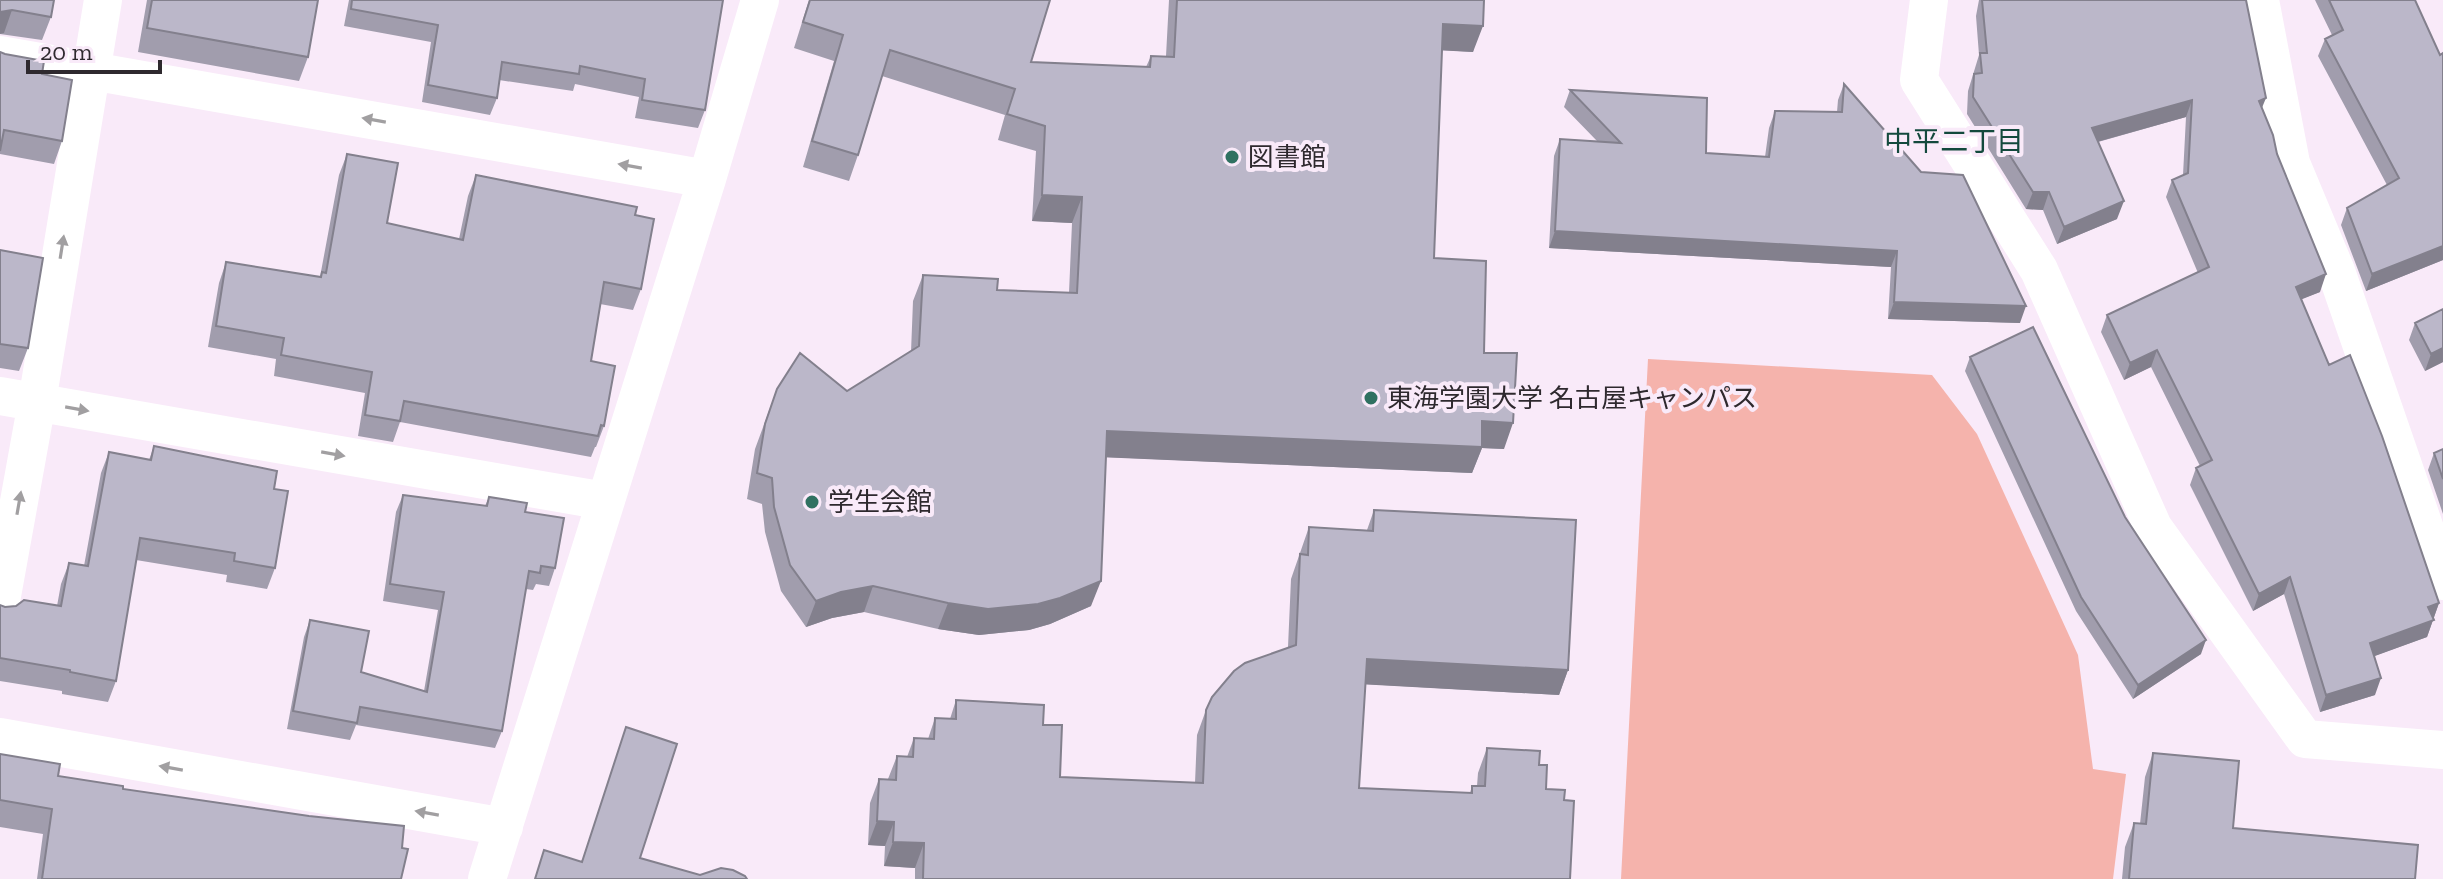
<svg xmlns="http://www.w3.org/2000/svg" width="2443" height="879" viewBox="0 0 2443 879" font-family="'Zilla Slab','Noto Sans JP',serif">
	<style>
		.green { fill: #f5b3ac }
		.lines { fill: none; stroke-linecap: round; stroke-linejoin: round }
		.minor { stroke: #fff; stroke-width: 38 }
		.wall { fill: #a19dad }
		.shaded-wall { fill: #83808d }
		.building { fill: #bbb7c9; stroke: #83808d; stroke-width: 2 }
		.oneway { fill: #a19fa1 }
		.poi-dot { fill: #307161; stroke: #f9eaf9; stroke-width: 3 }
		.labels { text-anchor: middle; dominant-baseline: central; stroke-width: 8; stroke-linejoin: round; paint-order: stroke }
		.poi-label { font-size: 26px; fill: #2e292e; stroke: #f9eaf9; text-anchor: start }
		.neighbourhood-label { font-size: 28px; fill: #13493d; stroke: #f9eaf9 }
	</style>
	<rect width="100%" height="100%" fill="#f9eaf9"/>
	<path class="green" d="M1648,359L1932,375L1977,434L2078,655L2093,769L2126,774L2113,879H1621Z"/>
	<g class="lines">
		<path class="minor" d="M1929,0L1919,80L2039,270L2153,527L2305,739L2443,750
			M2260,0L2291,163L2336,271L2443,581
			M0,55L707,179
			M0,396L605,501
			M0,607L37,402L103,0
			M0,737L504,827
			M487,879L707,179L760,0"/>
	</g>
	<path class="wall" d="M0,0L51,17L42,40L0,34Z
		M147,0H318L308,57L299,81L138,52Z
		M349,0H723L705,110L698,128L635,118L639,97L575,84L573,91L499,80L497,98L490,115L422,102L431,42L344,26Z
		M809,0H1050L1031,62L1146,67L1151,56H1166L1169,0H1484L1473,52L1442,50L1434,258L1484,353L1504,449L1482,448L1472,473L1106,457L1091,606L1050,624L1029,630L979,635L938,629L864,612L832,618L806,627L781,591L765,532L762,504L747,499L755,449L777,389L847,391L911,352L913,301L923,275L997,290L1069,293L1072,223L1032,221L1036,151L998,140L1005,115L882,76L858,155L849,181L803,167L834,61L794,48Z
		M1979,0H2246L2262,108L2320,292L2301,299L2329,365L2439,603L2427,637L2374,656L2375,695L2320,712L2284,594L2253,611L2190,485L2196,468L2200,466L2151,367L2124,380L2101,332L2107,315L2198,273L2166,197L2172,180L2183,175L2186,117L2098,142L2117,219L2057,244L2043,210L2026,209L1967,114L1968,91L1979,55L1976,16Z
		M2315,0H2415L2440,55L2443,53V260L2366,291L2341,225L2347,208L2387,185L2318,56L2325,39L2332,35Z
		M0,52L42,74L62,141L54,164L0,154Z
		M1844,84L2020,323L1888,319L1891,267L1549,248L1554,156L1560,139L1597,141L1564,107L1570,90L1706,153L1765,157L1769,128L1775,111L1837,112L1838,100Z
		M347,154L387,223L459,239L468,196L476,175L635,215L641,289L633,310L600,304L591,361L604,426L596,447H595L591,457L400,422L393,442L358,436L365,393L274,376L276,359L208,347L219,283L226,262L320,277L339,175Z
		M0,250L28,348L19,371L0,368Z
		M2443,309V362L2425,371L2409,340L2415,323Z
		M1970,357L2125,517L2201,654L2133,699L2076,611L1965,371Z
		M154,446L274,489L275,568L267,589L226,582L227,575L136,560L116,681L108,702L62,694V691L0,681V605L5,607L57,606L61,584L69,563L84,566L101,473L109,452L149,460Z
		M2443,449V514L2428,470L2434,453Z
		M403,495L485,506L489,497L525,512L555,568L549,586L536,584L533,590L526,589L502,731L495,748L356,725L350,740L287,729L304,637L310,620L361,672L424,691L438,610L383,601L396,512Z
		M1374,510L1568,670L1559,695L1365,684L1359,788L1470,793L1472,786H1477L1478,773L1487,748L1539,765L1546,789L1564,800L1570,879H915V868L884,866L885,846L868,845L870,803L879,779H888L897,756L907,757L914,738L928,739L935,718L950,719L956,700L1043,725L1060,777L1195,783L1197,735L1206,710L1288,647L1291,579L1309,527L1367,530Z
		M2153,753L2233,828L2415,879H2122L2125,847L2134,823L2140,824L2145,777Z
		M0,754L58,776L123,789L402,848L401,879H37L43,834L0,827Z"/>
	<path class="shaded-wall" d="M12,10L4,33L0,34V12Z
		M1443,24L1483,26L1473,52L1434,50Z
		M2266,98L2259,115V101Z
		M2192,100L2186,117L2086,145L2092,128Z
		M2033,192H2049L2043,210L2026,209Z
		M1042,195L1082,197L1072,223L1032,221Z
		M2124,201L2117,219L2057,244L2064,227Z
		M1555,231L1897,251L1891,267L1549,248Z
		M2443,246V260L2366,291L2372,274Z
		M2326,274L2320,292L2290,304L2296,287Z
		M1894,302L2026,306L2020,323L1888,319Z
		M2443,348V362L2425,371L2431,354Z
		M2157,350L2151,367L2124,380L2130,363Z
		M1482,421L1513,423L1504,449L1482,448L1472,473L1098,457L1107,431Z
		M2290,577L2284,594L2253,611L2259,594Z
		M1101,581L1091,606L1050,624L1029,630L979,635L938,629L948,603Z
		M873,586L864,612L832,618L806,627L816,601L841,592Z
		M2439,603L2427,637L2364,660L2370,643L2428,607Z
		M2206,640L2201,654L2133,699L2138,685Z
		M1367,659L1568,670L1559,695L1358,684Z
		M2381,678L2375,695L2320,712L2326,695Z
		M877,821L894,822L885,846L868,845Z
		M893,842L924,843L915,868L884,866Z"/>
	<path class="building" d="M0,0H54L51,17L12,10L0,12Z
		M152,0H318L308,57L147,28Z
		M352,0H723L705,110L642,100L645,79L580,66L579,74L502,62L497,98L428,85L438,25L351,9Z
		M810,0H1050L1031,62L1150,67L1151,56L1174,57L1177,0H1484L1483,26L1443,24L1434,258L1486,261L1484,353H1517L1513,423L1482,421V447L1107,431L1101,581L1060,598L1038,604L988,609L948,603L873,586L841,592L816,601L790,565L774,507L772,478L757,473L765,424L777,389L800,353L847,391L919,346L923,275L998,279L997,290L1077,293L1082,197L1042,195L1045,126L1007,114L1015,89L890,50L858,155L812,141L843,35L803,22Z
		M1982,0H2246L2266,98L2259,101L2273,135L2277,154L2326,274L2296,287L2329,365L2350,355L2382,436L2439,603L2428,607L2434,620L2370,643L2381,678L2326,695L2290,577L2259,594L2196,468L2212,460L2157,350L2130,363L2107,315L2209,267L2172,180L2188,173L2192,100L2092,128L2124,201L2064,227L2049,192H2033L1973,97L1974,74L1982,73L1980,53H1987Z
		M2329,0H2415L2440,55L2443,53V246L2372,274L2347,208L2399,178L2325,39L2343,30Z
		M0,52L5,54L44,61L42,74L72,80L62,141L4,130L0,151Z
		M1844,84L1921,172L1963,175L2026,306L1894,302L1897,251L1555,231L1560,139L1621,143L1570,90L1707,98L1706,153L1769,157L1775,111L1842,112Z
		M347,154L398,163L387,223L463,240L476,175L637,207L635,215L654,219L641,289L604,282L591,361L615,366L604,426L601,425L598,436L404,401L400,421L365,415L372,372L281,355L284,338L216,326L226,262L321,277L322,272L326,273Z
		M0,250L43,258L28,348L0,344Z
		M2443,309V348L2431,354L2415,323Z
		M2033,327L2125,517L2206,640L2138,685L2081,597L1970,357Z
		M154,446L277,471L274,489L288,491L275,568L234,561L235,553L140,538L116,681L70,672V670L0,658V605L5,607L16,606L24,600L61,606L69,563L88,566L109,452L151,460Z
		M2443,449V479L2434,453Z
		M403,495L487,506L489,497L527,503L525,512L564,518L555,568L541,566L540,573L529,571L502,731L360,707L357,723L293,711L310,620L369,631L361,672L427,692L444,592L390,584Z
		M1374,510L1576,520L1568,670L1367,659L1359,788L1472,793V786H1485L1487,748L1540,751L1539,765H1547L1546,789L1565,790L1564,800L1574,801L1570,879H923L924,843L893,842L894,822L877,821L879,779L896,780L897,756L913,757L914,738L934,739L935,718L956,719V700L1044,705L1043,725H1062L1060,777L1203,783L1206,710L1212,697L1234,671L1245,663L1296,645L1300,554L1308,555L1309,527L1373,531Z
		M626,727L677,744L640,858L700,875L721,868L733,870L745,876L747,879H535L544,850L582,862Z
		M2153,753L2239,761L2233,828L2418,845L2415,879H2129L2134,823L2146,824Z
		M0,754L60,764L58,776L123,786V789L309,816L404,826L402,848L408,849L401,879H42L52,809L0,800Z"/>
	<defs><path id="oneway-solid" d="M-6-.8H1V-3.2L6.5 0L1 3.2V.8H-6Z" transform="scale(2)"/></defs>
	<g class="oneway">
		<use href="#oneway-solid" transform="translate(374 120) rotate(-170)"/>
		<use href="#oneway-solid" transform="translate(630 166) rotate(-170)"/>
		<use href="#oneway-solid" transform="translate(62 247) rotate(-81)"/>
		<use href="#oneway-solid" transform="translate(77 409) rotate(10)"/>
		<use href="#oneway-solid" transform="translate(333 454) rotate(10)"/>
		<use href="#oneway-solid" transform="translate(19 503) rotate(-80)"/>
		<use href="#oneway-solid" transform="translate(171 768) rotate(-170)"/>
		<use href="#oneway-solid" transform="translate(427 813) rotate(-170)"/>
	</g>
	<g class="poi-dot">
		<circle cx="1232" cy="157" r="8"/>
		<circle cx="1371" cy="398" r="8"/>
		<circle cx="812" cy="502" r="8"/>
	</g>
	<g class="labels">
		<g class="poi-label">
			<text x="1248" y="157">図書館</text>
			<text x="1387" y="398">東海学園大学 名古屋キャンパス</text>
			<text x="828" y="502">学生会館</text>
		</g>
		<g class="neighbourhood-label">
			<text x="1954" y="141">中平二丁目</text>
		</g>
	</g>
	<path d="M28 60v12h132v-12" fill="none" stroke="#2e292e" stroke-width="4"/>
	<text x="40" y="60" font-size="24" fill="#2e292e" stroke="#f9eaf9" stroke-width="6" paint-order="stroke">20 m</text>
</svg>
